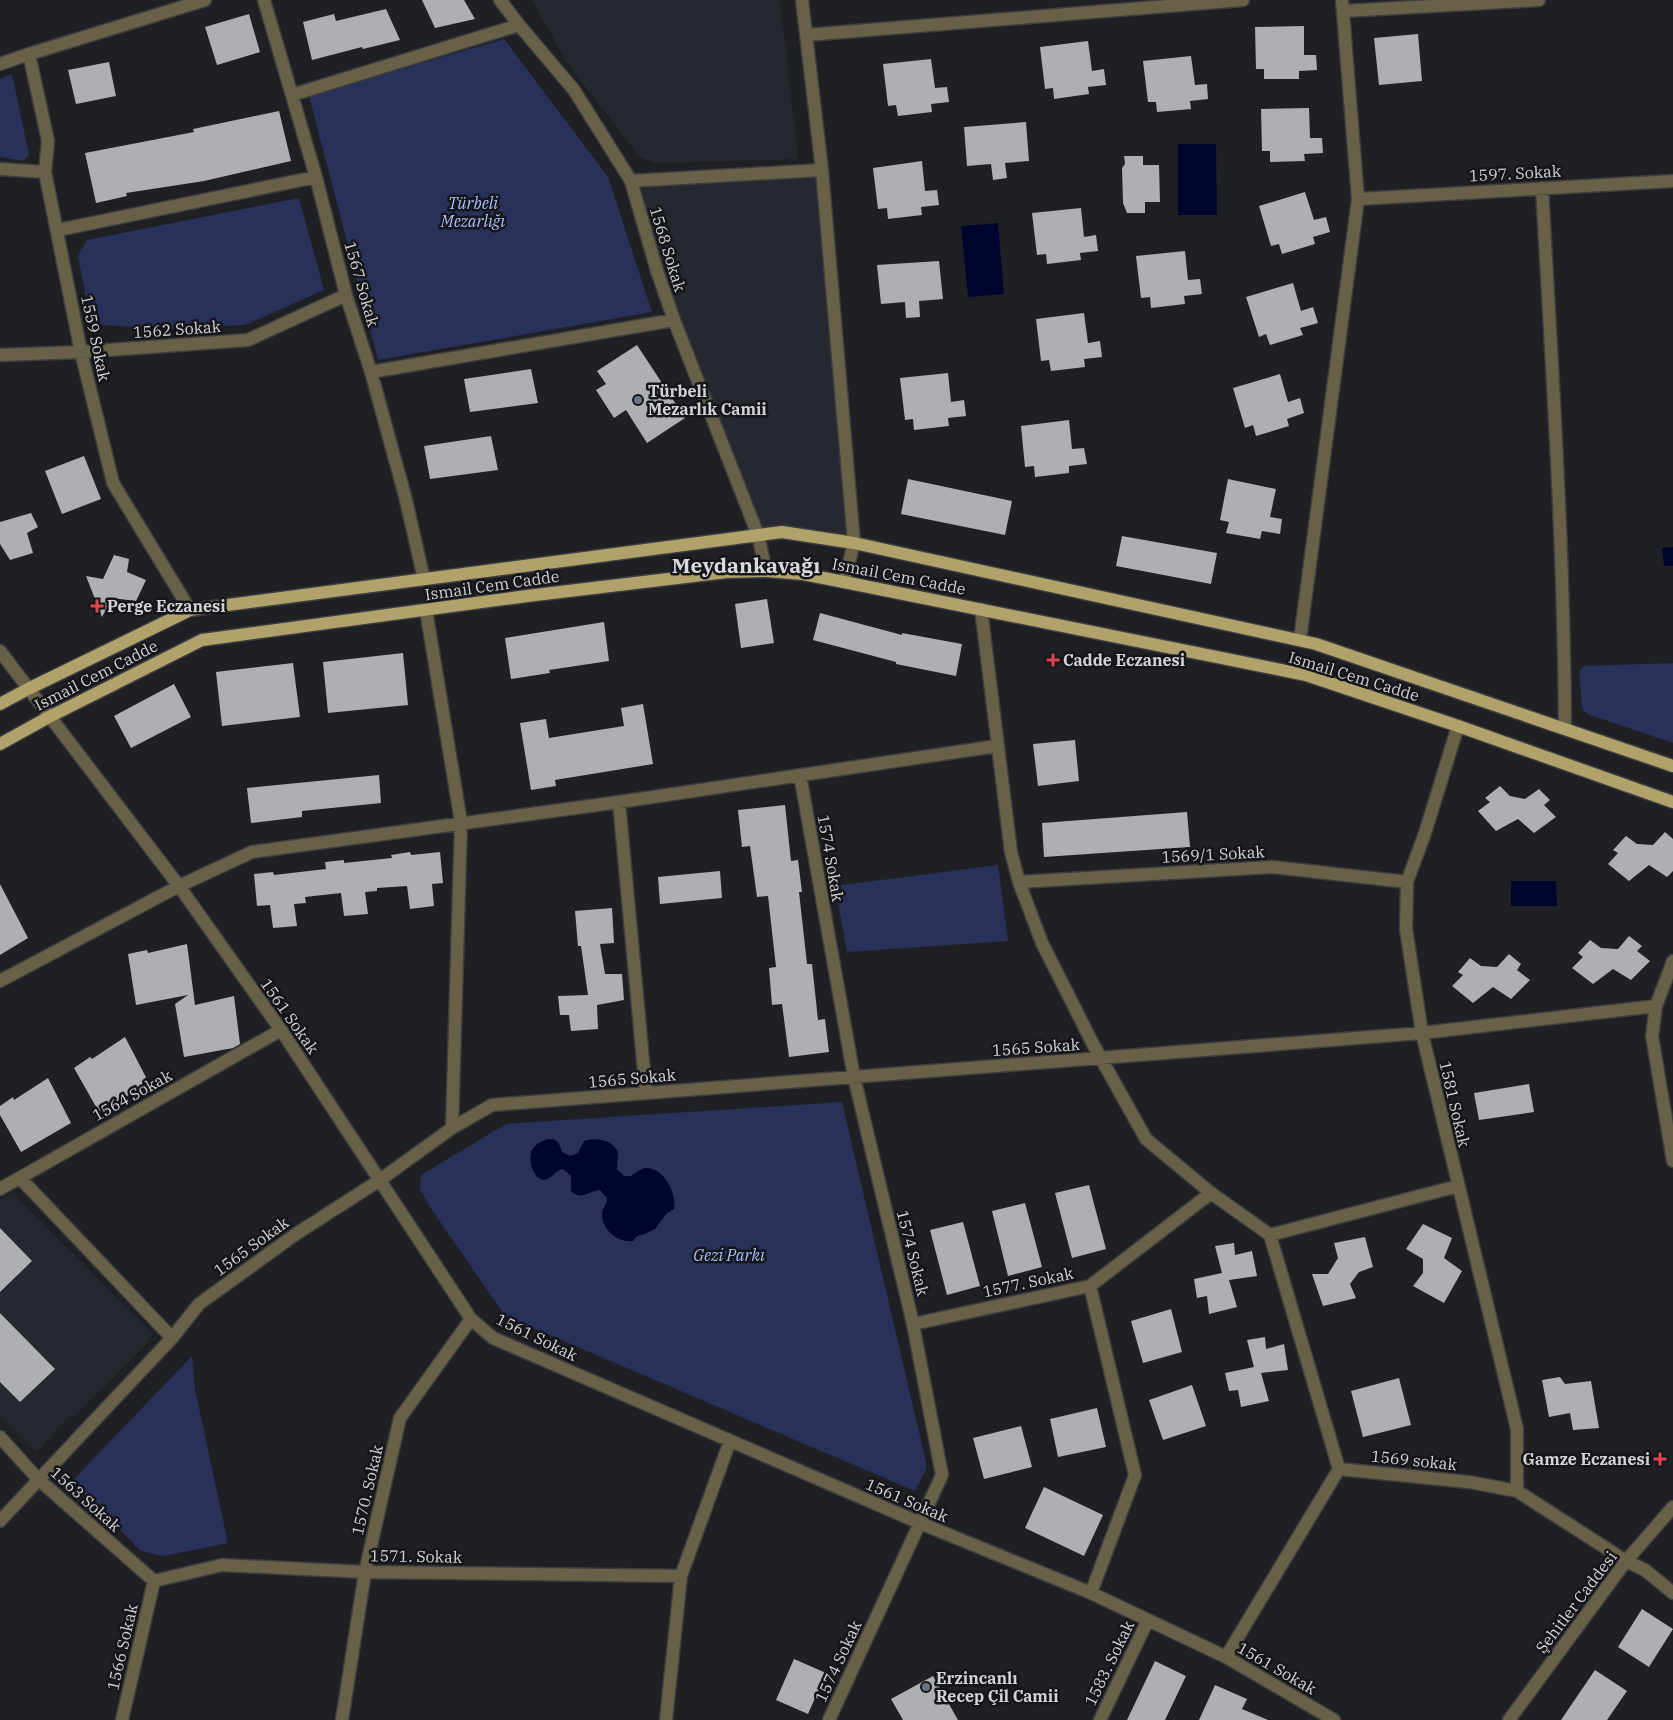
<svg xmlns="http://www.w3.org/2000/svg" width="1673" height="1720" viewBox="0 0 1673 1720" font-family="'IBM Plex Serif',serif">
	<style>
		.built { fill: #262830 }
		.green { fill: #28315a }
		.water { fill: #00052e }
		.building { fill: #aeafb3 }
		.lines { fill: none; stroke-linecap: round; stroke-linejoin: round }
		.minor-casing { stroke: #3c3d3f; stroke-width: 15 }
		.major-casing { stroke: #3c3d3f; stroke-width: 15 }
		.minor { stroke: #686147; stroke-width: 12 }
		.major { stroke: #b1a26c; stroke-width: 12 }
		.worship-dot { fill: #6b7280; stroke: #151619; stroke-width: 2 }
		.health-dot { fill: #e0444e; stroke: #151619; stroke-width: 2 }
		.labels { text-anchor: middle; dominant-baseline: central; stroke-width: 5; stroke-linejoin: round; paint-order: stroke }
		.street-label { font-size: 16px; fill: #d3d3d5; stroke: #151619 }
		.park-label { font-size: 16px; font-style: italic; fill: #acbeff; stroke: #151619 }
		.poi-label { font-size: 16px; font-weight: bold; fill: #d3d3d5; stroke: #151619; text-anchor: start }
		.district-label { font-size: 21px; font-weight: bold; fill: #d7d9dd; stroke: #151619 }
	</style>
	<rect width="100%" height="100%" fill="#1f2023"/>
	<path class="built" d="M532,0H780L798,159L654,163L639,156L568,64Z
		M822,170L854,543L758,535L674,320L631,181Z
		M13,1193L153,1334L149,1341L74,1417L70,1415L37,1452L0,1415V1200Z"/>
	<path class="green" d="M504,39L608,177L652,312L378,360L309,96Z
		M12,74L29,155L23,161L0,157V79Z
		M299,198L324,290L245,325L164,329L91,324L78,256L87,240Z
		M1673,663V743L1587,714L1582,708L1579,671L1584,666Z
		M998,865L1008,941L847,952L835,886Z
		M842,1102L926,1462V1469L915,1491L505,1316L430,1207L420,1189L421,1175L506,1124Z
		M192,1356L195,1389L228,1543L163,1556L141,1551L72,1481Z"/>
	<path class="water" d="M1178,144H1216L1217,215H1178Z
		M998,223L1004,294L968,297L961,226Z
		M1673,547V566H1664L1662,548Z
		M1511,881H1556L1557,906H1511Z
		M548,1139C557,1138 560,1144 562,1152L570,1156L578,1153L584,1141C597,1137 612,1140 618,1152L617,1169L624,1176H631C635,1173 640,1169 645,1168C664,1167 677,1193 674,1209L666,1214L655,1229L645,1234L637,1236L633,1241C618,1243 602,1230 602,1214C602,1209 607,1204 607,1198L600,1190C588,1191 582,1201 571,1191V1176L563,1169C555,1170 551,1180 544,1180C532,1179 528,1159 532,1150C535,1144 542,1141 548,1139Z"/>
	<path class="building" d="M422,0H464L475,19L435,28Z
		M386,9L400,40L363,49L362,47L312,60L303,22L334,14L336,21Z
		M249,14L260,52L217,65L205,27Z
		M1304,26V55H1316L1317,70L1299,71V79H1264V69H1256L1255,27Z
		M1418,34L1422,81L1379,85L1374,38Z
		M1088,41L1092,71L1104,69L1106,85L1088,87L1089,94L1054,99L1053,88L1045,89L1040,47Z
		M1191,56L1195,85L1207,84L1208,99L1190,101L1191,109L1157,112L1156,102H1148L1143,61Z
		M931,59L935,88L947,87L949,102L931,104L932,112L898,116L896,105L888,106L883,64Z
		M109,62L116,96L76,104L68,70Z
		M1309,108L1310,138H1322L1323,153L1304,154L1305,161L1270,162V151H1262L1261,109Z
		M279,111L291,161L204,181L126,193L127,196L96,203L85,153L194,132L193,129Z
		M1026,122L1029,161L1005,163L1007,178L993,180L991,164L967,166L964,127Z
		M1124,156H1143V165H1159L1160,202H1145V213H1127L1123,203L1122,168L1125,164Z
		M922,161L925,191L937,190L939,205L921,207L922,215L888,219L887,208L878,209L873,168Z
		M1305,192L1314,220L1326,217L1330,232L1313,237L1315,244L1282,254L1279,244L1271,246L1259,206Z
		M1081,208L1084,237L1096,235L1098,251L1080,253L1081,260L1047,264L1046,254L1037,255L1032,213Z
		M1185,251L1188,280L1200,279L1202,294L1184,296L1185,304L1151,308L1150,297L1141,298L1136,256Z
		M939,261L943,299L919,301L920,317L906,318L905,302L881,304L877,265Z
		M1293,283L1301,311L1313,307L1318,323L1300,328L1303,335L1270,345L1266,334L1259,337L1246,297Z
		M1084,313L1088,343L1100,341L1102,357L1084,359L1085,367L1051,371L1049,360L1041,361L1036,319Z
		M637,345L685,418L647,443L626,410L614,418L596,390L606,384L597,371Z
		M531,369L538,403L470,412L464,379Z
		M948,373L951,402L964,400L966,416L948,418L949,426L914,430L913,419L905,420L900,378Z
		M1280,374L1288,402L1300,398L1304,413L1287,419L1289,426L1256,436L1253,425L1245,428L1233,388Z
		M1069,420L1072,449L1084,448L1087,464L1069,466V473L1035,477L1034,466L1025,467L1021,426Z
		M491,436L498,470L430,479L424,446Z
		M84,456L101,499L62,514L45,471Z
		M908,479L1012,501L1005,535L901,514Z
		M1228,479L1276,489L1270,517L1282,519L1280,534L1262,531L1260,539L1226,533L1229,522L1220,520Z
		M31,513L38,527L27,533L33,553L10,560L0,544V522Z
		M1122,536L1217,553L1211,584L1116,566Z
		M114,555L129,559L127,572L146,580L136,601L112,598L102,617L86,576L103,579Z
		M767,599L774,643L741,648L735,604Z
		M820,613L902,635V633L962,644L956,676L896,664V662L813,640Z
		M604,622L609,661L549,670L550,673L511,679L505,638Z
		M403,653L408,705L328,713L323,662Z
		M293,663L300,717L222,726L216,672Z
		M174,684L191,717L131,748L114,716Z
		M643,704L653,764L555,780L556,786L531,790L520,723L546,719L549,738L624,726L621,708Z
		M1075,740L1079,781L1038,786L1033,744Z
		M379,775L381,803L302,811V817L251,823L247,788Z
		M1500,786L1510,796L1525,799L1539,789L1550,800L1544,805L1556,817L1534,833L1518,819L1496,831L1478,811L1490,802L1485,798Z
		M785,805L791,861L798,860L802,892H799L807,964H812L818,1020L825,1019L829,1052L789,1057L782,1004L772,1005L769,968L776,967L768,896L757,897L750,846L742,847L738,810Z
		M1187,812L1190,847L1044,857L1042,823Z
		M1665,832L1673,839V871L1667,877L1649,865L1629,881L1608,864L1618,853L1613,850L1626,836L1637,844L1653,845Z
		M410,852L411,855L440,852L443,883L432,884L434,906L410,909L407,886L377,888V891L365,892L368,914L344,916L341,893L305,897L306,903L294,904L297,926L273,928L270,905L257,906L254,874L273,872L274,875L326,869L325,862L344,860V863L392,858L391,855Z
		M720,871L722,898L660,904L658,877Z
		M0,884L28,938L0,955Z
		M612,908L614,943L600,944L605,974H622L624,1000L597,1005L598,1029L571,1031L569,1015H560L558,996L588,995L581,946H578L575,911Z
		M1629,936L1642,946L1637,951L1650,961L1631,980L1613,969L1593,984L1572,968L1583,957L1578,953L1590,940L1601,948L1618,949Z
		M187,944L195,1005L234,996L240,1044L233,1048L184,1057L175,1004L188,995L136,1005L128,954L147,950L148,953Z
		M1509,954L1521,964L1517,970L1530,980L1511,999L1493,987L1473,1003L1452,986L1463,975L1458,972L1470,958L1481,966L1497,967Z
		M125,1037L149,1083L99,1112L74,1068L90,1057L92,1059Z
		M48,1078L71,1123L21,1152L0,1115V1106L13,1097L14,1100Z
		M1529,1084L1534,1112L1479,1120L1474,1093Z
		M1089,1185L1106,1249L1072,1258L1055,1193Z
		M1025,1203L1042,1267L1008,1276L992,1211Z
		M963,1222L980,1286L947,1295L930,1230Z
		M1423,1224L1452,1238L1444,1258L1462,1271L1444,1303L1413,1286L1423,1273V1259L1406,1249Z
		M0,1228L32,1261L0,1292Z
		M1365,1237L1373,1267L1359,1272L1350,1284L1356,1298L1323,1306L1312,1274H1328L1338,1258L1334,1243Z
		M1234,1243L1235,1255L1252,1251L1257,1276L1229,1280L1237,1307L1209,1314L1207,1296L1197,1298L1194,1279L1222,1273L1215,1246Z
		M1171,1309L1182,1352L1143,1363L1131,1321Z
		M0,1313L55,1369L20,1402L0,1382Z
		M1265,1337L1266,1349L1284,1344L1288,1370L1261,1373L1269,1401L1241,1407L1238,1390L1229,1391L1225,1373L1254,1367L1247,1340Z
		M1560,1377L1565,1384L1591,1381L1599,1428L1573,1430L1570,1413L1549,1417L1542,1380Z
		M1399,1378L1411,1425L1363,1437L1351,1391Z
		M1192,1385L1206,1426L1163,1440L1149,1400Z
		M1097,1408L1106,1447L1058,1457L1050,1419Z
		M1021,1426L1032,1467L984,1479L973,1438Z
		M1044,1487L1103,1515L1084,1556L1025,1528Z
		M1642,1609L1673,1629L1649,1667L1618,1647Z
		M794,1659L826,1673L808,1714L776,1700Z
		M1155,1661L1186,1676L1165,1720H1127Z
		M1595,1670L1627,1691L1607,1720H1561Z
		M933,1676L958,1720H903L891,1699Z
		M1215,1685L1247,1699L1242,1709L1268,1720H1199Z"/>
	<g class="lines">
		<g class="minor-casing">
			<path id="minor" d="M264,0L316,177L346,295L371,372L405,496L424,579
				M500,0L519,25L574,90L631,181L657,271L674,320L758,535L766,571
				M802,0L822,170L854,543L844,582
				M1344,11L1539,0
				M806,35L1243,0
				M29,54L48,141L45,172L81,352L113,483L190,610
				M0,64L29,54L205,0
				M292,95L519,25
				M0,169L45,172
				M631,181L822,170
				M1542,188C1552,368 1564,548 1565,729
				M1358,199L1673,181
				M58,230L316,177
				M0,355L81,352L248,340L346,295
				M371,372L674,320
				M981,609L1011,852L1019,882L1042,943L1094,1046L1146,1139L1211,1193L1270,1235L1339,1469
				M426,610L461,822L452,1128
				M1300,640L1358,199L1342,0
				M0,651L179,886L281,1030L471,1319L493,1338L920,1523L1091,1593L1226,1657L1334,1720
				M1458,726L1425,833L1407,882L1406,929L1422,1033L1517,1429V1491
				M800,775L854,1077L913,1324L942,1475L829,1720
				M619,802L646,1093
				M1019,882L1273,867L1407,882
				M1673,961L1656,1006L1652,1036L1673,1161
				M0,981L179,886L252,852L619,802L997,746
				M20,1178L172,1338
				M0,1189L281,1030
				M1270,1235L1458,1186
				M1090,1286L1135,1475L1091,1593
				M913,1324L1090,1286L1211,1193
				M0,1437L38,1479L154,1581
				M0,1521L172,1338L199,1304L296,1234L380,1180L452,1128L492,1105L1422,1033L1656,1006
				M154,1581L222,1565L365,1572L681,1576
				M1226,1657L1339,1469L1469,1482L1517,1491L1626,1561L1645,1570L1673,1593
				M122,1720L154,1581
				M342,1720L365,1572L400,1418L471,1319
				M666,1720L681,1576L730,1441
				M1100,1720L1148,1620
				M1509,1720L1626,1561L1673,1507"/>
		</g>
		<g class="major-casing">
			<path id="major" d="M0,704L28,689L190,610L782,532L854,543L1316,644L1673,766
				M0,744L49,717L202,640L527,596L727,572L766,571L803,574L844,582L1306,675L1458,726L1673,802"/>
		</g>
		<use href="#minor" class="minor"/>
		<use href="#major" class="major"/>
	</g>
	<g class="worship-dot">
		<circle cx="638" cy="400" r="5"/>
		<circle cx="926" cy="1687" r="5"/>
	</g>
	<g class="health-dot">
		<path d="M94.5 598.5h5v5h5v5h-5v5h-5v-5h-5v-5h5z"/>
		<path d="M1050.5 652.5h5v5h5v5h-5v5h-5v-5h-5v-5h5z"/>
		<path d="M1657.5 1451.5h5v5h5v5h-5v5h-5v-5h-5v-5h5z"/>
	</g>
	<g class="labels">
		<g class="street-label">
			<text transform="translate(1515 173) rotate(-3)">1597. Sokak</text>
			<text transform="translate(668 249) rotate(73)">1568 Sokak</text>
			<text transform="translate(362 284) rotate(74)">1567 Sokak</text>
			<text transform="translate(177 329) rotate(-4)">1562 Sokak</text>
			<text transform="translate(96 338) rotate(78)">1559 Sokak</text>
			<text transform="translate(899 576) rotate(11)">Ismail Cem Cadde</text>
			<text transform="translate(492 585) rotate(-8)">Ismail Cem Cadde</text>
			<text transform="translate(96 675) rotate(-27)">Ismail Cem Cadde</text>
			<text transform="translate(1354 676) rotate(17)">Ismail Cem Cadde</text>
			<text transform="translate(1213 854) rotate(-3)">1569/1 Sokak</text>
			<text transform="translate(831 858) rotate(80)">1574 Sokak</text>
			<text transform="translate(290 1016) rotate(55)">1561 Sokak</text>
			<text transform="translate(1036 1047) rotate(-4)">1565 Sokak</text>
			<text transform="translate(632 1078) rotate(-5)">1565 Sokak</text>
			<text transform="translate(132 1095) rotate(-29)">1564 Sokak</text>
			<text transform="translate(1455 1104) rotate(77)">1581 Sokak</text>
			<text transform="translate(251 1246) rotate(-36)">1565 Sokak</text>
			<text transform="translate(913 1253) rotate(76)">1574 Sokak</text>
			<text transform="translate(1028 1282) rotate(-12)">1577. Sokak</text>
			<text transform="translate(537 1337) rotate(26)">1561 Sokak</text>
			<text transform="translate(1414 1460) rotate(6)">1569 sokak</text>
			<text transform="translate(367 1490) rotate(-77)">1570. Sokak</text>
			<text transform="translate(86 1499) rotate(42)">1563 Sokak</text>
			<text transform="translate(907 1500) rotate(23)">1561 Sokak</text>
			<text transform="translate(416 1556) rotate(1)">1571. Sokak</text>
			<text transform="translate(1576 1602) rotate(-53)">Şehitler Caddesi</text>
			<text transform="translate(122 1647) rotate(-77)">1566 Sokak</text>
			<text transform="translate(838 1661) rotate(-65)">1574 Sokak</text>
			<text transform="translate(1109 1663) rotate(-64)">1583. Sokak</text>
			<text transform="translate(1277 1668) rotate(30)">1561 Sokak</text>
		</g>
		<g class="park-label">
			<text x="473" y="203">Türbeli<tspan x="473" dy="18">Mezarlığı</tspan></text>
			<text x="729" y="1255">Gezi Parkı</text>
		</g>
		<g class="poi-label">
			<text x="648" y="391">Türbeli<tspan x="648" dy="18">Mezarlık Camii</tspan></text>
			<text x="107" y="606">Perge Eczanesi</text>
			<text x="1063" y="660">Cadde Eczanesi</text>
			<text x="1650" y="1459" text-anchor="end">Gamze Eczanesi</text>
			<text x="936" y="1678">Erzincanlı<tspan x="936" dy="18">Recep Çil Camii</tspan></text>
		</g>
		<g class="district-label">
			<text x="746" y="565">Meydankavağı</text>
		</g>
	</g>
</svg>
